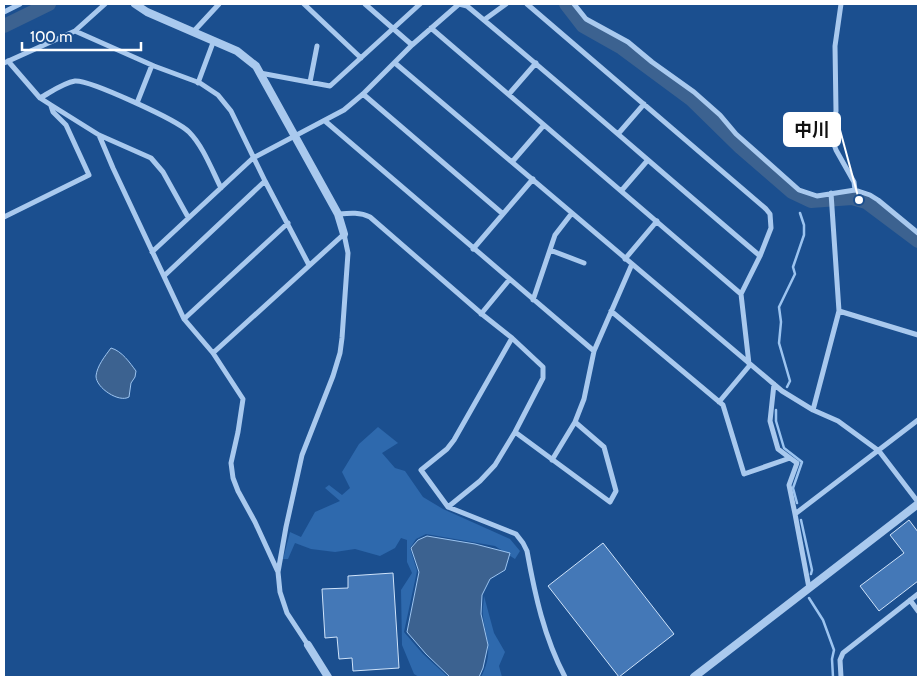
<svg xmlns="http://www.w3.org/2000/svg" width="922" height="681" viewBox="0 0 922 681" font-family="Cabin,'Noto Sans JP',sans-serif">
	<style>
		.green { fill: #2e69ad }
		.water { fill: #3c6290; stroke: #9cc4f0 }
		.lines { fill: none; stroke-linecap: round; stroke-linejoin: round }
		.stream { stroke: #9cc4f0; stroke-width: 2.5 }
		.river { stroke: #3c6290; stroke-width: 14 }
		.building { fill: #4478b7; stroke: #cfe3fa }
		.minor { stroke: #a9c9ee; stroke-width: 5 }
		.tertiary { stroke: #a9c9ee; stroke-width: 8 }
		.leader { fill: none; stroke: #fff; stroke-width: 2 }
		.callout-dot { fill: #fff; stroke: #1b4f8f; stroke-width: 2 }
		.callout { fill: #fff; stroke: #fff; stroke-width: 2 }
		.callout-label { font-size: 18px; text-anchor: middle; font-weight: bold; fill: #111 }
	</style>
	<rect width="100%" height="100%" fill="#1b4f8f"/>
	<path class="green" d="M378,427L398,443L382,453L395,468L405,471L423,497L443,509L510,539L520,551L515,559L495,546L426,534L416,539L410,548L417,571L404,632L423,654L448,677H419L414,674L402,645L401,590L412,573L407,562V540L401,538L395,548L380,556L355,549L335,552L311,549L295,543L288,559H283L290,532L301,537L315,512L340,501L325,488L329,485L342,495L350,488L342,472L359,444Z
		M484,596L494,633L505,652L499,666L502,677H481C494,652 486,641 483,616C482,609 484,602 484,596Z"/>
	<path class="water" d="M111,348C122,351 130,363 136,371L135,377L131,383L129,397C119,403 96,388 96,376C97,366 105,356 111,348Z
		M427,536L475,544L510,553L505,570L490,579L482,595L481,614L488,645L483,668L479,677H450L426,654L407,632L419,572L411,548L418,540Z"/>
	<g class="lines">
		<path class="stream" d="M787,387L790,381L779,343L781,322L779,307L795,274L793,267L804,235V225L800,213
			M776,410V421L784,448L802,462L793,488L797,503
			M801,520L812,570L811,574
			M809,598L823,620L834,650L832,659L833,677"/>
		<path class="river" d="M566,4L583,26L622,48L691,99L740,147L792,192L811,201L852,198L866,202L918,241
			M4,26L49,4"/>
	</g>
	<path class="building" d="M909,520L918,532V581L879,611L860,586L904,553L890,535Z
		M603,543L674,634L619,677L548,586Z
		M393,573L399,668L353,671L352,658L339,659L337,637L325,638L322,589L348,588V576Z"/>
	<g class="lines">
		<path class="minor" d="M304,4L361,58
			M365,4L412,45
			M527,4L766,209L770,214L771,228L760,256L741,294L749,364
			M574,4L586,19L628,42L652,62L694,92L720,115L736,134L799,190L817,196L855,190L870,195L878,200L918,233
			M841,4L835,46L836,111L831,136L836,150L854,182L855,190
			M4,12L20,4
			M484,20L506,4
			M431,28L741,294
			M75,31L154,66L200,83L218,95L231,111L265,181
			M194,31L219,4
			M8,61L40,98L51,105L99,135L151,158L163,172L188,217
			M4,63L75,31L105,4
			M395,63L782,391L813,410L838,421L879,451L918,502
			M260,73L330,86L420,4
			M310,82L317,46
			M198,83L214,40
			M363,94L503,214
			M509,94L536,63
			M40,98C51,92 63,83 75,81C90,80 177,120 189,132C203,146 212,170 221,188
			M137,103L152,65
			M325,121L594,351
			M618,134L644,104
			M99,135L113,168L184,319L213,353L243,399L238,432L231,463L233,478L238,491L255,522L278,572
			M512,162L544,125
			M622,190L647,161
			M338,214C350,213 360,212 370,217L483,315L512,338L543,367V378L515,432L495,465L480,481L448,507
			M4,217L89,175L66,125L53,112L51,106
			M473,249L533,179
			M550,250L584,263
			M152,252L253,158L344,110L363,94L412,45L459,4L467,6C566,88 662,173 760,256
			M625,259L657,221
			M164,276L265,181L309,265
			M533,300L555,235L572,213
			M611,311L723,405L744,474L790,458L778,449L770,421L774,384
			M839,311L918,335
			M481,314L509,280
			M184,319L288,223
			M512,338L454,440L447,449L421,470L448,507L516,534L523,543L527,551C535,595 544,637 565,677
			M213,353L344,234L348,253L342,338L340,353L333,376L302,455L286,527L278,572L280,592L287,613L308,645
			M719,402L750,365
			M813,410L839,311L831,193
			M515,432L610,502L616,491L604,447L575,422L584,399L594,351L632,264
			M790,458L797,463L789,485L795,514
			M552,460L575,422
			M809,588L795,514L918,420
			M910,600L918,611
			M841,677L840,660L843,653L918,594"/>
		<path class="tertiary" d="M135,4L147,12L237,51L256,66L338,214L344,234
			M308,645L328,677
			M694,677L918,504"/>
	</g>
	<path class="leader" d="M859 200L840 130"/>
	<circle class="callout-dot" cx="859" cy="200" r="5"/>
	<rect class="callout" x="784" y="113" width="56" height="33" rx="5"/>
	<g class="callout-label">
		<text x="812" y="136">中川</text>
	</g>
	<rect width="922" height="681" fill="none" stroke="#ffffff" stroke-width="10"/>
	<path d="M22 42v8h119v-8" fill="none" stroke="#ffffff" stroke-width="2.5"/>
	<text x="30" y="42" font-size="15" fill="#ffffff" stroke="#1b4f8f" stroke-width="4" paint-order="stroke">100 m</text>
</svg>
